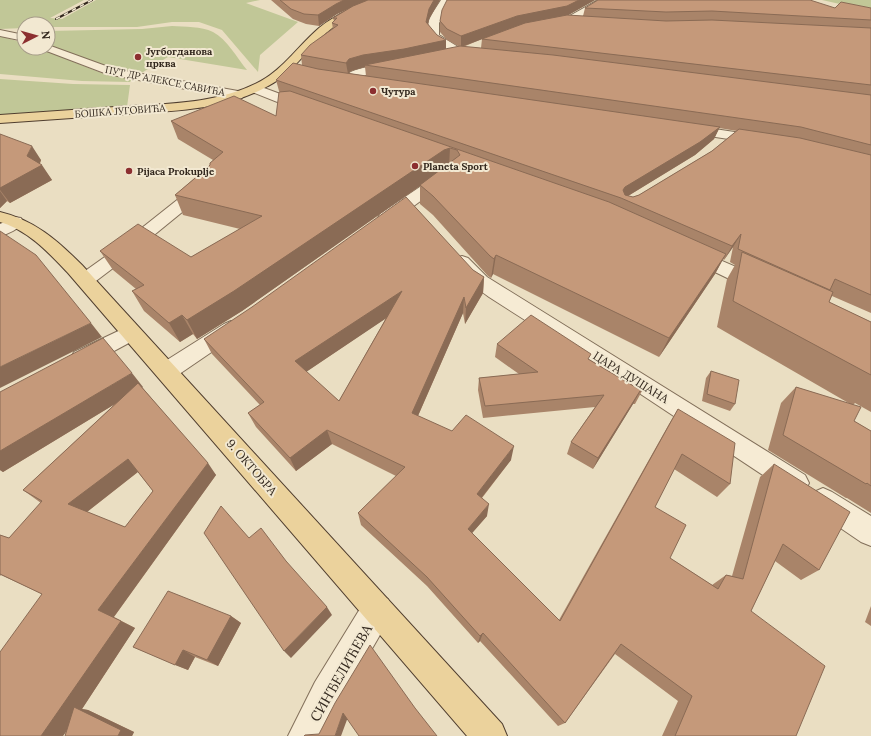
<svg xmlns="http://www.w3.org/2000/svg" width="871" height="736" viewBox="0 0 871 736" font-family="Lora,serif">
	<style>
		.green { fill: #c1c797 }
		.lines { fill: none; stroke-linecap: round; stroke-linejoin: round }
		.pedestrian-casing { stroke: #826f5a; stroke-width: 2 }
		.minor-casing { stroke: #826f5a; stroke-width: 2 }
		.primary-casing { stroke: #503e2f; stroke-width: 2 }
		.pedestrian { fill: #f6ebd4; fill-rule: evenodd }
		.minor { fill: #f6ebd4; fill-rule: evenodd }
		.primary { fill: #ebd29c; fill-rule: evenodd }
		.rail-casing { stroke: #33281e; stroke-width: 2 }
		.rail { stroke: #f2e8d1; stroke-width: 1.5; stroke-dasharray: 4.5; stroke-linecap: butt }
		.wall { fill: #a98469; fill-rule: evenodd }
		.shaded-wall { fill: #8a6b55 }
		.building { fill: #c5997a; stroke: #8a6b55; fill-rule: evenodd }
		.poi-dot { fill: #8c2f30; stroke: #f2e8d1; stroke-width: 1.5 }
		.labels { text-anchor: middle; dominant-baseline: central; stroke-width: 4; stroke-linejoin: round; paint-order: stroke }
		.far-poi-label { font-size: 10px; font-weight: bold; fill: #33281e; stroke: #f2e8d1; text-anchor: start }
		.far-street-label { font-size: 10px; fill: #33281e; stroke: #f2e8d1 }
		.street-label { font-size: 12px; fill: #33281e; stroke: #f2e8d1 }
		.near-street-label { font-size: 14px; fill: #33281e; stroke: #f2e8d1 }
	</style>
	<rect width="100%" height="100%" fill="#eadec2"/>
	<path class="green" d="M0,0H84L50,18L62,19L96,0H260L246,3L298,22L260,55L258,72L222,30L199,22H172L137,27H48V24H24V28L0,29Z
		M822,0H871V11Z
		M172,26C185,27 201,26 213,32C227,39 237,58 247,70L168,57L138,75L114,71L48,45V31L142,29Z
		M0,36L24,43V48H38L104,74L133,78L130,82L82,81L0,74Z
		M0,79L73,84L130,85L127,107L0,116Z"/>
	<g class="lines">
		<g class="pedestrian-casing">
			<path id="pedestrian" d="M256,85L310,105L311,108L310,111H300L252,92L250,89L252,86Z
				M692,248L764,279L767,284L764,289L757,290L750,289L686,258L683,254L686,250Z"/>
		</g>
		<g class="minor-casing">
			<path id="minor" d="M441,0H451L439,23V35L463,50L484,53L486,55L484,57C477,59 463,58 456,55C450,53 429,40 428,33C425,21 435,10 441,0Z
				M598,0H610L572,22L549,27L544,24L545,22L566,18Z
				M0,30L24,35V41L0,36Z
				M48,45L114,69L238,91L242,92L244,95L242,98L238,99L107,74L44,50L43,48H48Z
				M394,64L398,65L400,67L398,69L368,74L349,82L345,81L343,78C351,67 381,65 394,64Z
				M688,125L761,136L766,137L768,140L766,143L761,144L683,132L681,129L683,126Z
				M444,172L449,174L452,177L449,180L392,222L386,223L380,222L378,218L380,214L439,174Z
				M202,183L208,185L210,188L208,191L121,262L92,284L85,286L78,284L76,280L78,276L109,254L196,185Z
				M15,217L21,218L23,222C19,229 8,234 0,236V224Z
				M462,256L468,258L487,277L503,287L805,475L809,483L805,491L796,495L787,491L633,389L489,297C475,287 462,276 453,262L456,258Z
				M231,321L238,324L241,329L238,334L175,377L167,380L159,377L156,371L159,365L224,324Z
				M131,325L138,328L141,333L138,338L90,364L82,366L74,364L71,358L74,352Z
				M823,488L832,492L871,516V546L861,542L814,510L810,501L814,492Z
				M377,595L388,599L392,610L388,621L339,706L324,736H288L315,682L366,599Z"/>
		</g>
		<g class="primary-casing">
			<path id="primary" d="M372,0H386L384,2C363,10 343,18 326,33C306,50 292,74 268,86C222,112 166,111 115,115C77,118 38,120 0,123V115C38,112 77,110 115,107C163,104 217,105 261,81C284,68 299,45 319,28C335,15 353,7 372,0Z
				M0,212C34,220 57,240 82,265L502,724L507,736H467L68,273C49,253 28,230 0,222Z"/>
		</g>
		<use href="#pedestrian" class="pedestrian"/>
		<use href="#minor" class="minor"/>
		<use href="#primary" class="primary"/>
		<g class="rail-casing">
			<path id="rail" d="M56,19L92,0"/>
		</g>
		<use href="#rail" class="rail"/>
	</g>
	<path class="wall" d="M271,0H440L429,19L428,24L446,49L460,47L447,40L440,32V21L595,0L568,15L583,16L585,8H871V313L832,296L829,302L871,322V412L855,403L853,405L854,421L871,431V513L847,498H846L768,450L781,403L796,387L852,405L717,327L727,279L735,265L730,262L733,247L724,260L723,259L715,274L659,357L493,274L491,278L488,276L433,215L420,204V186L242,311L197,339L193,334L180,342L144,311L132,291L136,289L113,270L100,251L191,257L240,229L183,215L175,195L210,165L213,160L178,139L171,121L276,116L280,92L279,91L276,80L302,65L301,55L333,29L332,23L334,21L333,18L348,9L337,14L319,26L306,24L293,19ZM482,39L481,48L463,47ZM365,67L366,76L348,73L351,71ZM719,128L737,131L712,151L639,195L633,197L628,196L695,155L714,139Z
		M0,134L41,160L40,164L52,180L10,203L7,201L0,208Z
		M473,270L484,277L483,293L465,324L463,313L418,416L511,460L482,498L487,516L472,533L559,620L669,424L678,409L730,484L717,497L674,469L655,507L670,558L712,585L726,575L732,576L760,477L774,464L819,570L801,580L775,561L751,611L796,736H662L678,701L615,654L565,723L558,726L480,641L478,643L427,586L361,525L358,513L396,476L332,444L296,471L256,427L248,413L260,405L212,354L204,339ZM386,318L339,401L306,372L377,324Z
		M497,344L589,359L642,391L635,404H633L593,469L567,454L571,442L595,407L483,418L478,390L479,378L519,374L495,357Z
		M711,371L735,404L730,411L702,401L706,378Z
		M142,387L216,475L114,617L135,628L82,709L88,710L134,732L132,736H65L66,732L63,736H0L42,594L1,575L0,576V535L9,538L41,503L23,490L115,404L3,472L0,470V392L143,387ZM138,472L153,491L125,527L87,512Z
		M871,606V626L865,622Z
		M231,616L241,623L218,666L195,657L188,670L133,647Z"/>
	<path class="shaded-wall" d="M344,0H368L337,14L319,26L318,15L336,4Z
		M434,0H440L429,19L427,33L426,22L429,9Z
		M579,0H595L565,17L515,27L461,47V36L517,16Z
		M446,40V51L365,65V67L351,71L348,74L346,63L349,59L363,55Z
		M720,127L714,139L695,155L623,199V190L625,187Z
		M32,146L41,160L38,167L42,165L52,180L10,203L0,190V188L27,156Z
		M450,148L449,167L444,169L242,311L197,339L187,320L444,150Z
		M0,191L7,201L0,208Z
		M741,234L733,247L724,260L732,246Z
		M726,254L715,274L659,357L669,338Z
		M496,255L493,274L491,278L494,259Z
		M484,277L483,293L465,324L466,308Z
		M402,291L403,307L300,376L295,361Z
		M464,297L463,313L413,427L412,413Z
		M182,315L193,334L180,342L169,323Z
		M91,323L102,337L0,388V367Z
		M132,373L143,387L3,472L0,470V451Z
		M640,391L633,404L593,469L598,458Z
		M327,430L332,444L296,471L290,458Z
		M514,446L511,460L475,506L477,494Z
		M128,459L139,471L83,515L68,504Z
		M208,463L216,475L113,618L98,610Z
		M489,504L487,516L466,540L468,529Z
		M327,607L332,615L291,658L284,651Z
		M231,616L241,623L218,666L207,660Z
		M121,621L135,628L82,709L88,710L134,732L132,736H118L80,710L63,736H41Z
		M483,633L480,641L478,643L480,636Z
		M183,650L195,657L188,670L175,665Z
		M343,713L348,717L341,736H335Z"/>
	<path class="building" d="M280,0H344L336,4L318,15L304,14L291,9Z
		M368,0H434L429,9L426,22L437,35L446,40L404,49L363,55L349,59L346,63L301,55L310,45L338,25L332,23L337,18H333L353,6Z
		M447,0H579L567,6L517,16L461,36L447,29L440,21L442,10Z
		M598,0H810L835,8L841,2L871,8V20L712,11L666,12L585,8Z
		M567,15L666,21L712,20L871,28V85L482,39L525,23Z
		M460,46L553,55L871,95V145L801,127L365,65Z
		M293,63L318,69L720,127L700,142L625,187L623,190L625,195L633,197L639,195L712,151L739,129L800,138L871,155V295L835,279L830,290L738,249L741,234L732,246L621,198L276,80Z
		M290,91L609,202L726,254L669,338L496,255L494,259L490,256L433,196L420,185L460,155L457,150L450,148L444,150L234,291L187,320L182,315L169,323L132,291L144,285L100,251L138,224L191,257L262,216L175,195L207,168L210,165V163L223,152L171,121L234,96L276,116L279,92Z
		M0,134L32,146L27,156L42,165L0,188Z
		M406,197L473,270L484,277L466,308L464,297L412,413L452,431L466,415L514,446L477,494L489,504L468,529L560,621L678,409L735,443L730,484L682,454L655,507L686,525L670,558L718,589L726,575L743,579L774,464L850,512L819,570L783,544L751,611L825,666L796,736H675L692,696L621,644L565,723L483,633L480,636L427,577L358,513L405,467L327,430L290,458L248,413L264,402L204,339L252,307ZM402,291L339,401L295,361Z
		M0,231L36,255L91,323L0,367Z
		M742,252L833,292L829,302L871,322V375L733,301Z
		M531,315L591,354L588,359L642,391H640L598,458L571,442L604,395L485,406L479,378L538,372L497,344Z
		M103,338L132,373L0,451V392Z
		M711,371L739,380L735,404L707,394Z
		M138,383L208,463L98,610L121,621L41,736H0V652L42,594L0,574V535L9,538L42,501L23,490ZM128,459L153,491L125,527L68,504Z
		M796,387L861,407L854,421L871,431V486L867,483L866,484L783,435Z
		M221,506L249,538L261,528L286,561L327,607L284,651L204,533Z
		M168,591L231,616L207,660L183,650L175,665L133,647Z
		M370,645L415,708L437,736H359L343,713L335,736H304L305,735L319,734L335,703Z
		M74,707L121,730L118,736H65Z"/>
	<g class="poi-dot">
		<circle cx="138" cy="57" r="4"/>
		<circle cx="373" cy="91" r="4"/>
		<circle cx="415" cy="166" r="4"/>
		<circle cx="129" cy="171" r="4"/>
	</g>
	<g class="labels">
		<g class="far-poi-label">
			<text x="146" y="51">Југбогданова<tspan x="146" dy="12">црква</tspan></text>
			<text x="381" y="91">Чутура</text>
			<text x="423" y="166">Planeta Sport</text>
			<text x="137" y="171">Pijaca Prokuplje</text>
		</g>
		<g class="far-street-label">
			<text transform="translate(165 81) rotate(11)">ПУТ ДР АЛЕКСЕ САВИЋА</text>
			<text transform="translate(120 111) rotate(-4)">БОШКА ЈУГОВИЋА</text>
		</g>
		<g class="street-label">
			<text transform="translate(631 377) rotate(32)">ЦАРА ДУШАНА</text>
			<text transform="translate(252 467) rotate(49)">9. ОКТОБРА</text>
		</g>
		<g class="near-street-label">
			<text transform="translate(341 673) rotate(-60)">СИНЂЕЛИЋЕВА</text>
		</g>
	</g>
	<g transform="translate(36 36) rotate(84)"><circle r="19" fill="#f2e8d1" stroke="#a69b89"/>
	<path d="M0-3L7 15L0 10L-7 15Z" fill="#8c2f30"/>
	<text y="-6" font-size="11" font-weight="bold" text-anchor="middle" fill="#33281e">N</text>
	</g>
</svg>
